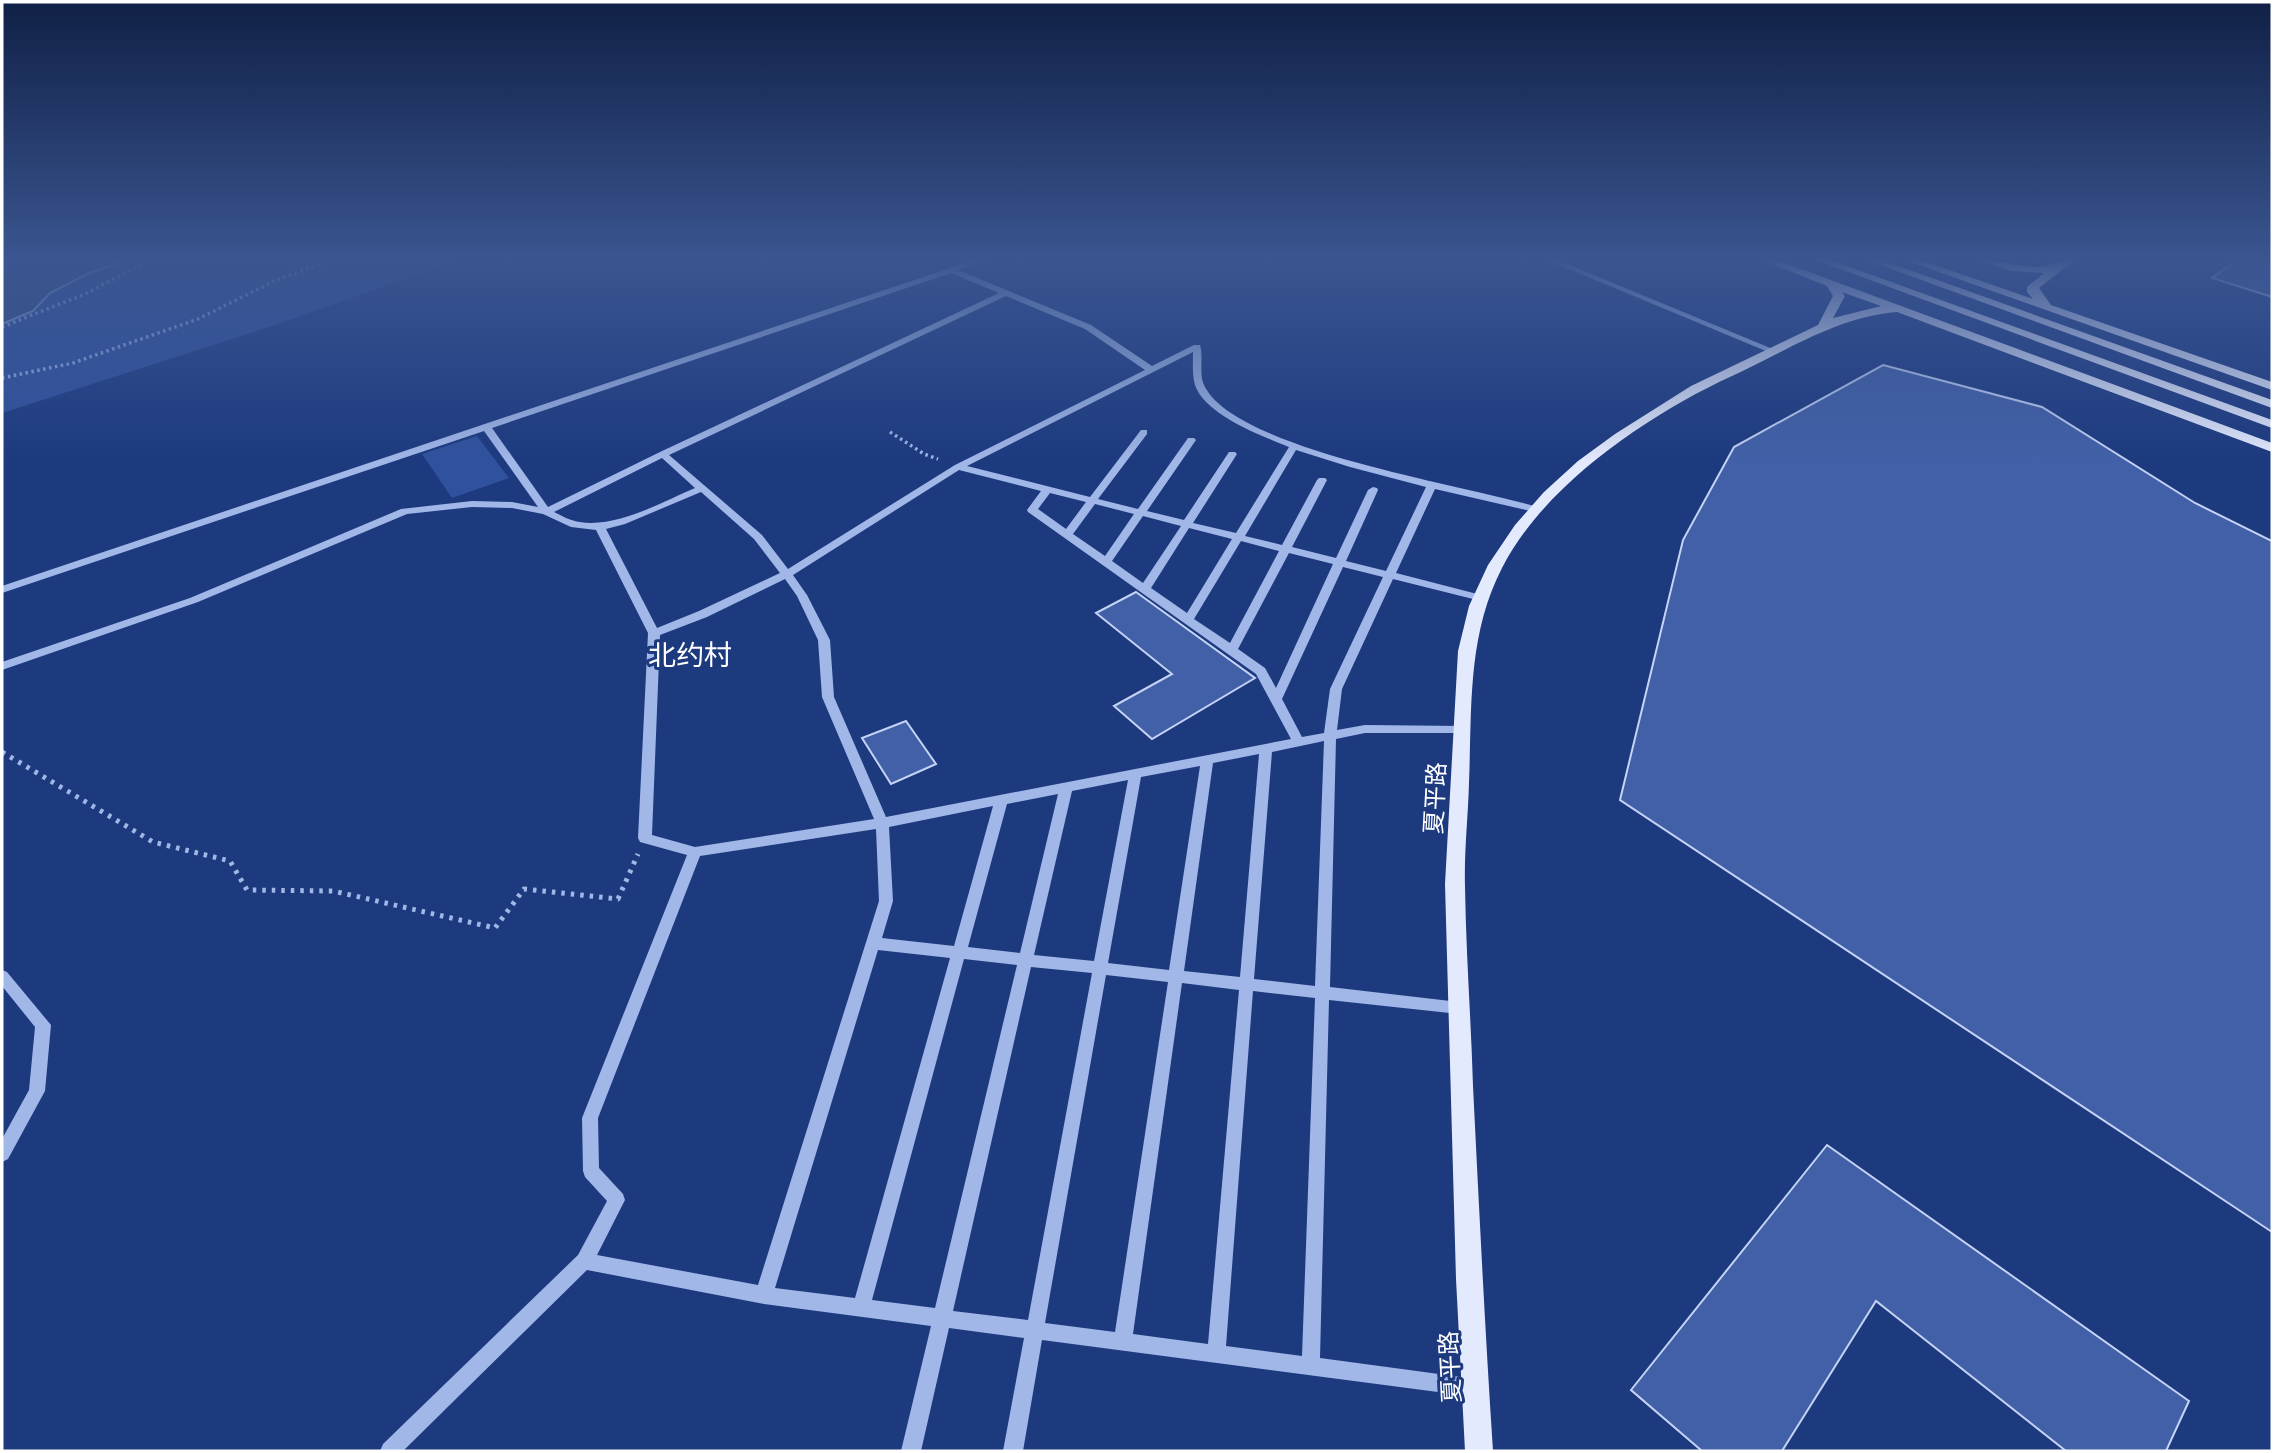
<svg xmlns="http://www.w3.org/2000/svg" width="2274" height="1453" viewBox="0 0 2274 1453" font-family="'Asap Condensed','Noto Sans SC',sans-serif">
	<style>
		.green { fill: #30519e }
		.water { fill: #384d81; stroke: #94b0ea; stroke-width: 2 }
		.building { fill: #4260a7; stroke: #c5d4f6; stroke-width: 2 }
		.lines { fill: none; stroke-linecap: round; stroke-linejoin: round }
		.path-far1 { stroke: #a1b7e8; stroke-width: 3.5; stroke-dasharray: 2.5 3.5; stroke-linecap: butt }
		.path { stroke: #a1b7e8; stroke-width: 5; stroke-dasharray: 3.5 6; stroke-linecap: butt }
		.minor { fill: #a1b7e8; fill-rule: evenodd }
		.major { fill: #e4eafe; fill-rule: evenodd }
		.labels { text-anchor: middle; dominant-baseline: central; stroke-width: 6; stroke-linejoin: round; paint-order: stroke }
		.street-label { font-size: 24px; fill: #fff; stroke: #1d3a7f }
		.quarter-label { font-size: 28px; fill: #fff; stroke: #1d3a7f }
	</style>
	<rect width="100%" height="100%" fill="#1d3a7f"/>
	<path class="green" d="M2,259H461L272,326L2,413Z
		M477,436L509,478L452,498L422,454Z"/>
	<path class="water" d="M2,259H130L87,274L50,293L33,311L2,324Z"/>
	<path class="building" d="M2238,259H2272V297L2212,278Z
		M1883,365L2042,407L2195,503L2272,541V1232L1620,800L1683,540L1734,447Z
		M1136,592L1255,678L1152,739L1114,706L1172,674L1096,613Z
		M906,721L936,764L891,784L862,738Z
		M1827,1145L2189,1401L2166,1451H2066L1876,1301L1782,1451H1702L1631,1390Z"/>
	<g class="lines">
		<path class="path-far1" d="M2,327L85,294L151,259
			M2,378L73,363L198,319L276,280L336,259
			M890,432L924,454L938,459"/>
		<path class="path" d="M2,752L153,842L230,861L247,890L333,891L495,928L524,889L618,899L638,854"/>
		<path class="minor" d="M977,259H988L958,270L1091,325L1152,366L1194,345H1200C1204,358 1198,375 1205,387C1231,437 1382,469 1434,482C1468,490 1504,498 1539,507L1540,509L1535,512L1435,489L1396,573L1485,596L1487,598L1481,601L1393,579L1342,689L1337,730L1365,725L1463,726L1467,727L1469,730L1467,733H1365L1336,739L1330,987L1459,1002L1464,1003L1466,1008L1464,1013L1459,1014L1329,1000L1320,1358L1476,1379L1483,1381L1485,1388L1483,1395L1476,1397L1042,1340L1023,1451H1003L1024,1338L949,1328L921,1451H901L931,1326L764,1304L587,1270L403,1451H380L383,1444L578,1255L607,1201L585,1177L583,1171L582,1118L687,855L640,842L638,838L648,633L596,530L571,527L543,514L512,508L472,507L407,514L198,602L2,670V662L190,598L401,509L472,501L512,502L538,507L484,431L2,593V586ZM951,273L999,293L660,452L548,507L492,428ZM1006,296L1085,329L1145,370L955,465L788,569L762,535L669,455ZM1193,352C1193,363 1192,375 1195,385C1205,415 1262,436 1289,447L1236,533L1193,523L1237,454L1235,452H1229L1184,520L1147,511L1196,440L1194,438H1188L1138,509L1098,499L1147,434V430H1141L1090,497L967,466ZM1296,450L1350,467L1426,487L1386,571L1346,561L1378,490L1377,488L1373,487L1368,490L1336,558L1292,547L1327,480L1325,478H1319L1317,480L1282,545L1245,536ZM662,458L695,488C662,502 617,528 580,522C571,521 562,516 554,512ZM959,470L1041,491L1027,510L1028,512L1256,674L1291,739L886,817L834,697L830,640L807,595L793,575ZM701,492L754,539L780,573L699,611L657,628L606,529L625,524ZM1050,493L1086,502L1066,529L1038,509ZM1095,504L1134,514L1105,556L1073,534ZM1143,516L1181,526L1143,583L1112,561ZM1189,528L1232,539L1187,613L1151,588ZM1241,541L1279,551L1230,643L1194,619ZM1289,553L1333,564L1276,688L1265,668L1238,649ZM1343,567L1383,577L1330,689L1324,733L1302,737L1282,699ZM785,579L797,596L818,640L822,697L874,819L695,847L652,835L660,635L707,617ZM1324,741L1315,986L1254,979L1272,752ZM1259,754L1240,977L1184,971L1213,763ZM1200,766L1169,970L1108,963L1141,777ZM1128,780L1094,961L1034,955L1072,791ZM1058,794L1020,953L968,947L1007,804ZM993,806L954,946L882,938L893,901L889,827ZM876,829L879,901L758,1285L597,1255L625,1200L623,1194L599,1168L598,1118L700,856ZM878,950L950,958L855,1298L775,1288ZM964,959L1017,965L935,1308L872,1300ZM1031,967L1092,973L1028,1320L953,1311ZM1106,975L1168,982L1115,1332L1045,1323ZM1182,983L1239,990L1208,1344L1133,1334ZM1253,991L1315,998L1302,1356L1226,1346Z
			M1545,259H1555L1780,352L1773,354Z
			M2,970L7,972L51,1025L45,1091L8,1159L2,1162V1139L29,1090L35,1027L2,986Z"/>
		<path class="major" d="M1760,259H1774L2272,443V452L1897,312C1836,317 1787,351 1732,376C1649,414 1544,485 1502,568C1467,636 1472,708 1469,783C1468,818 1464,852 1465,887C1466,953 1471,1020 1473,1086C1479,1208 1485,1329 1493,1451H1465L1456,1279L1445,884L1458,651L1469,606L1488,565L1515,525L1544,492L1578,461L1615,434L1691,386L1818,325L1833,296L1827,286ZM1842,292L1881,306L1833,318L1845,296Z
			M1813,259H1828L2272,420V428Z
			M1864,259H1879L2272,400V408Z
			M1902,259H1918L2033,299L2027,292V287L2044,273L2011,271L1978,259C1999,259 2018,268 2039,267C2053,266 2062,259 2076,259L2039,288L2051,305L2272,382V390Z"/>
	</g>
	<linearGradient id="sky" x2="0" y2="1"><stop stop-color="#102046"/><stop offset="0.56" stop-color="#3a5590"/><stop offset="1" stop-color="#3a5590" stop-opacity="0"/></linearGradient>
	<rect width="2274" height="462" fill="url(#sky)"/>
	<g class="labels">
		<g class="street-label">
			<text transform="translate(1435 798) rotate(-87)">夏平路</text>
			<text transform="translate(1450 1367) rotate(-93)">夏平路</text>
		</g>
		<g class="quarter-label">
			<text x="690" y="655">北约村</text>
		</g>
	</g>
	<rect width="2274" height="1453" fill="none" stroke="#ffffff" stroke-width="7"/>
</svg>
